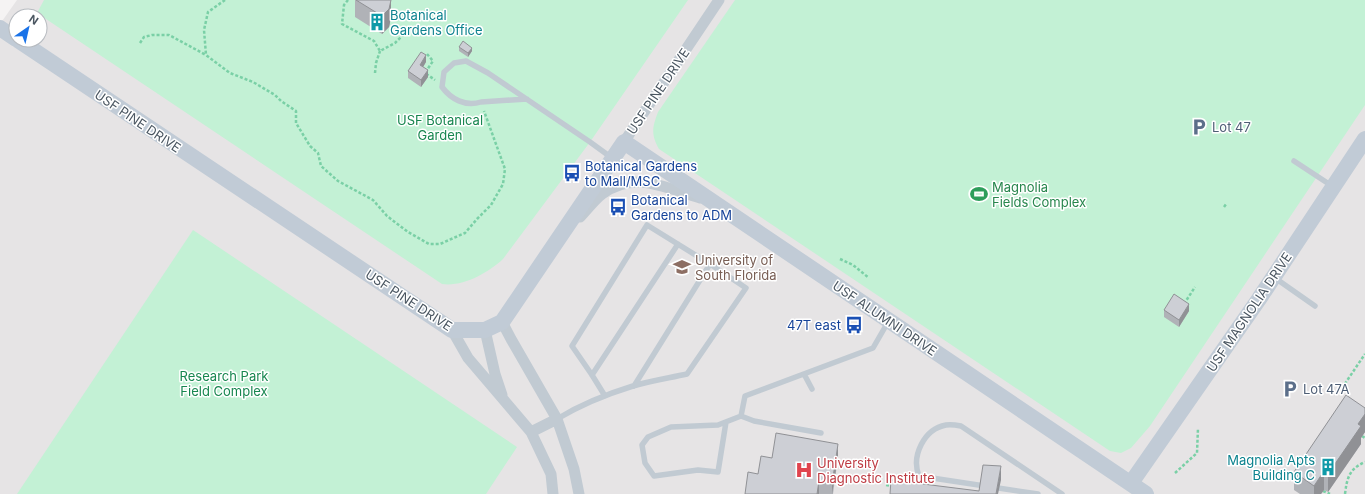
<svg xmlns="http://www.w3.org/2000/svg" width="1365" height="494" viewBox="0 0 1365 494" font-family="Inter,sans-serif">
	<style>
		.education { fill: #e6e4e5; fill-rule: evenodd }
		.green { fill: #c3f1d5 }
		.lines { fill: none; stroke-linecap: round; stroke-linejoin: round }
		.path { stroke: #7ad0a6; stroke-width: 2.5; stroke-dasharray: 3 2; stroke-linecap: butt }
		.lane { stroke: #c1cad2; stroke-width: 5.5 }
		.street { stroke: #c1cad2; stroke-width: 11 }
		.secondary { stroke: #c1cbd6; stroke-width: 16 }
		.wall { fill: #b0b2b7 }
		.shaded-wall { fill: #909195 }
		.building { fill: #cdcfd5; stroke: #909195 }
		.labels { text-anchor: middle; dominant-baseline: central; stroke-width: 3; stroke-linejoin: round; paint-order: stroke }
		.culture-label { font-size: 13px; fill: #0d838f; stroke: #fff; text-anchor: start }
		.street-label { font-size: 13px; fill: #4a5661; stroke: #fff }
		.park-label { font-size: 13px; fill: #17864f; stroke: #fff }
		.service-label { font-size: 13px; fill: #4e5e75; stroke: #fff; text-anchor: start }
		.transit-label { font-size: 13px; fill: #164399; stroke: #fff; text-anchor: start }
		.leisure-label { font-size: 13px; fill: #27864d; stroke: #fff; text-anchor: start }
		.education-label { font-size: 13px; fill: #785e54; stroke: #fff; text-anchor: start }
		.health-label { font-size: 13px; fill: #be3a42; stroke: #fff; text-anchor: start }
	</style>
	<rect width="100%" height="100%" fill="#f5f3f3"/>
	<path class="education" d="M17,0H1365V494H0V24ZM16,16H40V40H16Z"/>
	<path class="green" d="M44,0H688L590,142L503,259C488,273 463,287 442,284L37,13Z
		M735,0H1365V105L1150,426L1131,448L1121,453L1110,451L659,149C651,135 652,128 658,112Z
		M193,230L517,447L486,494H17Z"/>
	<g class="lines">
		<path class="path" d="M225,0L208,12L204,30L206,55L230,73L253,82L275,95L281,101L296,111V123L310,146L318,153L321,166L338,181L373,200L387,216L408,232L429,244H440L465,233L477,219L491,205L503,184L505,169L484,111
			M348,0L344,5L342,24L374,41L380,51L395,43L404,34
			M140,43L144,37L152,35H169L206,55
			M427,54L433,61L425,73L435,80
			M375,73L376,63L380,51
			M1224,207L1227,203
			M840,259L853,265L869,278
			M1184,304L1195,287
			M1342,388L1365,354
			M1362,436L1365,438
			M1175,473L1197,453L1198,428
			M886,485L893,486
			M1323,491L1330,494
			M1345,494C1347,478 1349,469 1365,462"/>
		<path class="lane" d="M527,99L481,102C465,107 451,99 442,87L444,72L454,63L466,61L488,73L590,142L612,158
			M1294,161L1332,186
			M1275,278L1315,306
			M804,374L812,389
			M592,375L678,244
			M634,386L710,264
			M741,416L745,396L873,348L888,322
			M557,419C580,405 607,394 633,386C650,381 669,378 687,374L746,288L710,264L647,225L572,346L592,375L605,396
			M726,422L718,472L698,470L654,476L645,463L642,445L648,437L671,427L718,425L741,416L754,421L821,433
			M1038,494L919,476C911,456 924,429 946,425C951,424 956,425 961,426L1062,494"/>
		<path class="street" d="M624,142L719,0
			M580,217C587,210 594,200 602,194C636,170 665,188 700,198
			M502,322L511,339L557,419L574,469L579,494
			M452,330L468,358L531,432L551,474L553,494
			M485,330L495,374L502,395
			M531,432L557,419"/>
		<path class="secondary" d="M0,28L16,39
			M18,40L452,330H485L502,322L624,142L1146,494
			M1131,483L1259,299L1365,139"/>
	</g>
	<path class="wall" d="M355,0H391V18L389,27L382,34L355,17Z
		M459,47L472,51L468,57L459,51Z
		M426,62L423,67L428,77L421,87L408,78V71Z
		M1164,310L1189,311L1179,327L1164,317Z
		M1365,408V432L1361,438V444L1328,492L1324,490L1321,494H1300L1294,490V472Z
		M838,457L833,494H745L758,474L772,458Z"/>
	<path class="shaded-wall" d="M391,0V18L389,27L382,34V16Z
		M472,48V51L468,57V53Z
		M426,55V62L420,72V65Z
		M428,70V77L421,87V80Z
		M1189,304V311L1179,327V320Z
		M1365,414V432L1361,438V444L1328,492V474L1358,424Z
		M838,444V457L832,494V484Z
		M1001,466V480L998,494H996Z
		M1324,471V490L1321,494H1314V486Z
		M819,481V494H817Z"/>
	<path class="building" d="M356,0H391L389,9L382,16Z
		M463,41L472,48L468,53L459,47Z
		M421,52L426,55L420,65L428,70L421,80L408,71Z
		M1174,294L1189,304L1179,320L1164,310Z
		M1346,395L1365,408V414L1358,424L1361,426L1328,474L1324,471L1314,486L1294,472Z
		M776,433L838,444L832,484L819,481L817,494H745L748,472L758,474L761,456L772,458Z
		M983,465L1001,466L996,494H998H890L891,480L979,491Z"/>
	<defs>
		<g id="building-bare" transform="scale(1.38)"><path d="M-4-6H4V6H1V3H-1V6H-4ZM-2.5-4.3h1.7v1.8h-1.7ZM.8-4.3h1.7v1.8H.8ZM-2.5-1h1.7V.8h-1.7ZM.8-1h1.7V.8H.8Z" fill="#0f9aa8" stroke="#fff" stroke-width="2.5" paint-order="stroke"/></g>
		<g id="parking-bare" transform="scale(1.38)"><path d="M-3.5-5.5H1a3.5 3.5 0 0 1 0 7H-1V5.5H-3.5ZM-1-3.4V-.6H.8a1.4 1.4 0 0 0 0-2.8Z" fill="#5c6f8a" stroke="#fff" stroke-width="2.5" paint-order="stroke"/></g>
		<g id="bus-bare" transform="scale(1.38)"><path d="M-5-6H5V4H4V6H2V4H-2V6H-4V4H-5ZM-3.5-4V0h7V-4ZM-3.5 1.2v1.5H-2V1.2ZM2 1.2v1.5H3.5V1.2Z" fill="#1a4fb4" stroke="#fff" stroke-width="2.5" paint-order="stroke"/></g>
		<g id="stadium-bare" transform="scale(1.38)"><path d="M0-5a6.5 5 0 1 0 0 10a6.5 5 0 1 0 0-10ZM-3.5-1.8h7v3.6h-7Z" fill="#2e9e5b" stroke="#fff" stroke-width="2.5" paint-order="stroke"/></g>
		<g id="university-bare" transform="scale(1.38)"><path d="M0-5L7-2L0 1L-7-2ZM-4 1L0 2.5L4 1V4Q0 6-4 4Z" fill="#8d6e63" stroke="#fff" stroke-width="2.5" paint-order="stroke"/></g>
		<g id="hospital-bare" transform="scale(1.38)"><path d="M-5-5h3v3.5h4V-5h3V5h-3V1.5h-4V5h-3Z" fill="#e0444e" stroke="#fff" stroke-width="2.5" paint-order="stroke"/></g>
	</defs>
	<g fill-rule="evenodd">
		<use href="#building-bare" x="377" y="22"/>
		<use href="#parking-bare" x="1199" y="127"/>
		<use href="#bus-bare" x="572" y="173"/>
		<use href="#stadium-bare" x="979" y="194"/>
		<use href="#bus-bare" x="618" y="207"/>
		<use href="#university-bare" x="682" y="267"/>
		<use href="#bus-bare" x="854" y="325"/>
		<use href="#parking-bare" x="1290" y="389"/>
		<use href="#building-bare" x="1328" y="467"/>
		<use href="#hospital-bare" x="804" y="470"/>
	</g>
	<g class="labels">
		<g class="culture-label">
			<text x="390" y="15">Botanical<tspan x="390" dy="15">Gardens Office</tspan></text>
			<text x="1315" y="460" text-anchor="end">Magnolia Apts<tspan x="1315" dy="15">Building C</tspan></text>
		</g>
		<g class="street-label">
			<text transform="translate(658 91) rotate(-56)">USF PINE DRIVE</text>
			<text transform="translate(138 121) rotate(34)">USF PINE DRIVE</text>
			<text transform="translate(409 300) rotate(33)">USF PINE DRIVE</text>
			<text transform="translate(1249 312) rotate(-56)">USF MAGNOLIA DRIVE</text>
			<text transform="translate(885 318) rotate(34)">USF ALUMNI DRIVE</text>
		</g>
		<g class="park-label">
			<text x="440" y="120">USF Botanical<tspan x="440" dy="15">Garden</tspan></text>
			<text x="224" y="376">Research Park<tspan x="224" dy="15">Field Complex</tspan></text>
		</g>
		<g class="service-label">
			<text x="1212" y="127">Lot 47</text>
			<text x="1303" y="389">Lot 47A</text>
		</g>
		<g class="transit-label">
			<text x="585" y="166">Botanical Gardens<tspan x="585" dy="15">to Mall/MSC</tspan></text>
			<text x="631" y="200">Botanical<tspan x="631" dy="15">Gardens to ADM</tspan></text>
			<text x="841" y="325" text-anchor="end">47T east</text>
		</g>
		<g class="leisure-label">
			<text x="992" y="187">Magnolia<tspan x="992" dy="15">Fields Complex</tspan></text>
		</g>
		<g class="education-label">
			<text x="695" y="260">University of<tspan x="695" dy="15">South Florida</tspan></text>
		</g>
		<g class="health-label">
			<text x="817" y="463">University<tspan x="817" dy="15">Diagnostic Institute</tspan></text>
		</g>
	</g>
	<g transform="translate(28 28) rotate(34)"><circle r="19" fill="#ffffff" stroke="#b7bbc0"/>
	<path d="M0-3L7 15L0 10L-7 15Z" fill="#1a73e8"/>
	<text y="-6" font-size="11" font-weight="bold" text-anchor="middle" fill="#4a5661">N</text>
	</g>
</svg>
